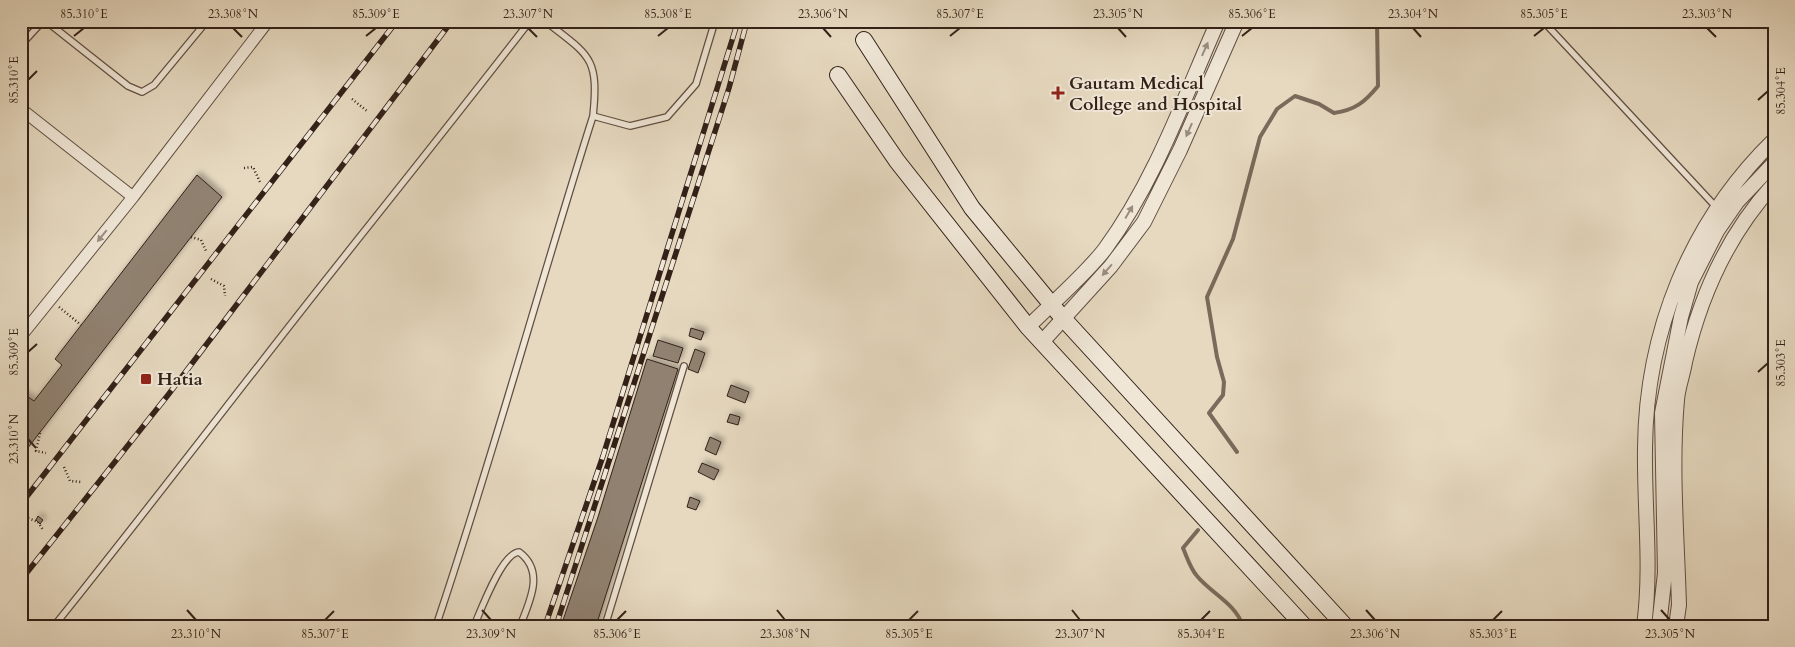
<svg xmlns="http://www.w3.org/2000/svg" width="1795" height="647" viewBox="0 0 1795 647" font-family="Cardo,serif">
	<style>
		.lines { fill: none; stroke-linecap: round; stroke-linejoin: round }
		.stream { stroke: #7a6a5b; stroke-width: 4 }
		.building { fill: #90816f; stroke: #332118; filter: url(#shadow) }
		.service-casing { stroke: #604f42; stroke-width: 8 }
		.minor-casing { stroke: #604f42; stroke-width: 13 }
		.tertiary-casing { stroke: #604f42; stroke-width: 16 }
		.secondary-casing { stroke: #332118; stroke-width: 18 }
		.path { stroke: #332118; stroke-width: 2.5; stroke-dasharray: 1 2.5; stroke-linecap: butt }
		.service { stroke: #efe6d6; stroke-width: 5.5 }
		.minor { stroke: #efe6d6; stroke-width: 11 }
		.tertiary { stroke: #efe6d6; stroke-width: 14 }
		.secondary { stroke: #efe6d6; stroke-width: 16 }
		.rail-casing { stroke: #332118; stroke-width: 5.5 }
		.rail { stroke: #efe6d6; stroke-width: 4; stroke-dasharray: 11; stroke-linecap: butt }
		.oneway { fill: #9a8d80 }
		.ticks { fill: none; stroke: #332118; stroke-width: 2 }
		.poi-dot { fill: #8f2418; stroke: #efe6d6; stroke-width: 2 }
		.labels { text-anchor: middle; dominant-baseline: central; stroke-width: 4; stroke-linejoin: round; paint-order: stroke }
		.poi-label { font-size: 18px; font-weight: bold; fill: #332118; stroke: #efe6d6; text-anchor: start }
		.neatline { fill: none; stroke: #332118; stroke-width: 2 }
		.ticks-label { font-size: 12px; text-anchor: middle; fill: #332118 }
	</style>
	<defs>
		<filter id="shadow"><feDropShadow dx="3.5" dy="-3.5" stdDeviation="2.5" flood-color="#0004"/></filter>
	</defs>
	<rect width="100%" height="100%" fill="#e6d9c0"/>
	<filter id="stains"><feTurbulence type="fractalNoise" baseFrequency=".004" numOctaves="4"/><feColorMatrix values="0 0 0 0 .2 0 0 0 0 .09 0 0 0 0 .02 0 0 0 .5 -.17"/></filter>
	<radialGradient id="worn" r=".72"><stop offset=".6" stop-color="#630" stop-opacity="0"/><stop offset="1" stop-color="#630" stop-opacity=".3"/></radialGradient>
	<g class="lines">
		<path class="stream" d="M1237,452L1209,413L1223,395L1224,382L1217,357L1207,297L1233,239L1260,137L1277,109L1295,96L1319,104L1334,113C1355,110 1365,102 1378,86L1377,21
			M1198,530L1183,548C1187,557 1190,568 1197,576C1212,594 1235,603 1243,626"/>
	</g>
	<path class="building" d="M758,21H768L766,28L757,25Z
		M197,175L222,197L27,449L21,445V398L24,394L34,401L62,365L55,359Z
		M691,328L704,332L701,340L689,336Z
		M658,340L683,348L678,363L653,356Z
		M695,349L705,353L698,373L688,369Z
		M647,359L678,369L596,626H561L598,517Z
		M731,385L749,392L745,403L727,396Z
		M730,414L740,417L738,425L727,422Z
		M710,437L721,442L716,455L705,450Z
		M702,463L719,470L714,480L698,472Z
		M690,497L700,501L696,510L687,507Z
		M38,516L43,520L40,524L36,520Z"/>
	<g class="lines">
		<g class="service-casing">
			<path id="service" d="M46,21L128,86L142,92L154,85L207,21
				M1543,21L1717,208
				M21,45L43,21
				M593,116L630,126L667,117L696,84L715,21
				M54,626C146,512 234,396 324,282C393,195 462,109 530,21
				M436,626C493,457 539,286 593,116C599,57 590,56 545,21
				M474,626C481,610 502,553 519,552C545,571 530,601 520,626
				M605,626L684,366"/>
		</g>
		<g class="minor-casing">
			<path id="minor" d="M21,109L133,197
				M21,336L133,197L268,21"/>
		</g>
		<g class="tertiary-casing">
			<path id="tertiary" d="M1028,327C1051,304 1086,274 1105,249C1155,181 1184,98 1218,21
				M1042,342L1111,266L1144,222L1180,150L1237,21
				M1644,626C1652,567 1644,508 1645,448C1646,332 1690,222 1774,140
				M1659,626L1665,573L1662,413L1681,317L1691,282L1717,231L1737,202L1774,163
				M1676,626L1679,605C1677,537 1671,467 1677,400C1678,387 1683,375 1685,362C1700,297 1728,234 1774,184"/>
		</g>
		<g class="secondary-casing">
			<path id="secondary" d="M864,40L972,208L1061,316L1345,626
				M838,75L897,161L1028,327L1304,626"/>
		</g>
		<path class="path" d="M352,99L367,111
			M244,168L253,167L260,182
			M191,237L201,240L206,251
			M211,279L224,286L225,296
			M59,307L81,325
			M40,433L36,451L46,453
			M64,467L70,481L81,482
			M25,517L38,522L43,530"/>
		<use href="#service" class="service"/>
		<use href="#minor" class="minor"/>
		<use href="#tertiary" class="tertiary"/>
		<use href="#secondary" class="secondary"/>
		<g class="rail-casing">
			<path id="rail" d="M21,504L397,21
				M21,580L168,395L452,21
				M545,626L603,456L738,21
				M556,626L729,88L747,21"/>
		</g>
		<use href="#rail" class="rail"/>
	</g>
	<defs><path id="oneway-solid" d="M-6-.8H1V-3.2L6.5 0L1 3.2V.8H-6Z" transform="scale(1.25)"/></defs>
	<g class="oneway">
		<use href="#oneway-solid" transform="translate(1205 49) rotate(-66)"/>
		<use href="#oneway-solid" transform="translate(1189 130) rotate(114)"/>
		<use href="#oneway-solid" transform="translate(1129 212) rotate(-60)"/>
		<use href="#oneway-solid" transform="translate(102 236) rotate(129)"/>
		<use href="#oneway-solid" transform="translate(1107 270) rotate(131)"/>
	</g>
	<path class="ticks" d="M233,28L242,37M528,28L537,37M823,28L831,37M1118,28L1126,37M1413,28L1421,37M1707,28L1716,37M74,36L84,28M366,36L376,28M658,36L668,28M950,36L960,28M1242,36L1252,28M1534,36L1544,28M28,80L37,71M1758,100L1768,91M28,352L37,344M1758,372L1768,363M28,439L36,448M187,610L196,620M482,610L491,620M777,610L785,620M1072,610L1080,620M1366,610L1375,620M1661,610L1670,620M325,620L334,611M617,620L626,611M909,620L918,611M1201,620L1210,611M1493,620L1502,611"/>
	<g class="poi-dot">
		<path d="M1055.5 85.5h5v5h5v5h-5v5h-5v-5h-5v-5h5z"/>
		<rect x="140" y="373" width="12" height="12" rx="2.5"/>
	</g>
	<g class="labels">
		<g class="poi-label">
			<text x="1069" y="83">Gautam Medical<tspan x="1069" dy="21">College and Hospital</tspan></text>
			<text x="157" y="379">Hatia</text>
		</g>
	</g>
	<rect width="1795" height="647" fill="none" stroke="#e6d9c0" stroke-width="55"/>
	<rect x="28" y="28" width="1740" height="592" class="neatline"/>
	<g class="ticks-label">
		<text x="84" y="18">85.310°E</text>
		<text x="233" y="18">23.308°N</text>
		<text x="376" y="18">85.309°E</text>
		<text x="528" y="18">23.307°N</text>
		<text x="668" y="18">85.308°E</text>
		<text x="823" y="18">23.306°N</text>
		<text x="960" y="18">85.307°E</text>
		<text x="1118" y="18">23.305°N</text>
		<text x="1252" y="18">85.306°E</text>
		<text x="1413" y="18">23.304°N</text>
		<text x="1544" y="18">85.305°E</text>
		<text x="1707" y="18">23.303°N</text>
		<text transform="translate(14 80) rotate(-90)" y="4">85.310°E</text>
		<text transform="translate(1781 91) rotate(-90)" y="4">85.304°E</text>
		<text transform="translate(14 352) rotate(-90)" y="4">85.309°E</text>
		<text transform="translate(1781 363) rotate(-90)" y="4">85.303°E</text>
		<text transform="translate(14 439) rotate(-90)" y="4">23.310°N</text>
		<text x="196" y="638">23.310°N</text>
		<text x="325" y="638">85.307°E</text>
		<text x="491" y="638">23.309°N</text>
		<text x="617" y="638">85.306°E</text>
		<text x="785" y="638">23.308°N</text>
		<text x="909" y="638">85.305°E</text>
		<text x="1080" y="638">23.307°N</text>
		<text x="1201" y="638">85.304°E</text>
		<text x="1375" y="638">23.306°N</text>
		<text x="1493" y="638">85.303°E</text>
		<text x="1670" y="638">23.305°N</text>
	</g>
	<rect width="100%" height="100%" filter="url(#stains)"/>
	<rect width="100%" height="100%" fill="url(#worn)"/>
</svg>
